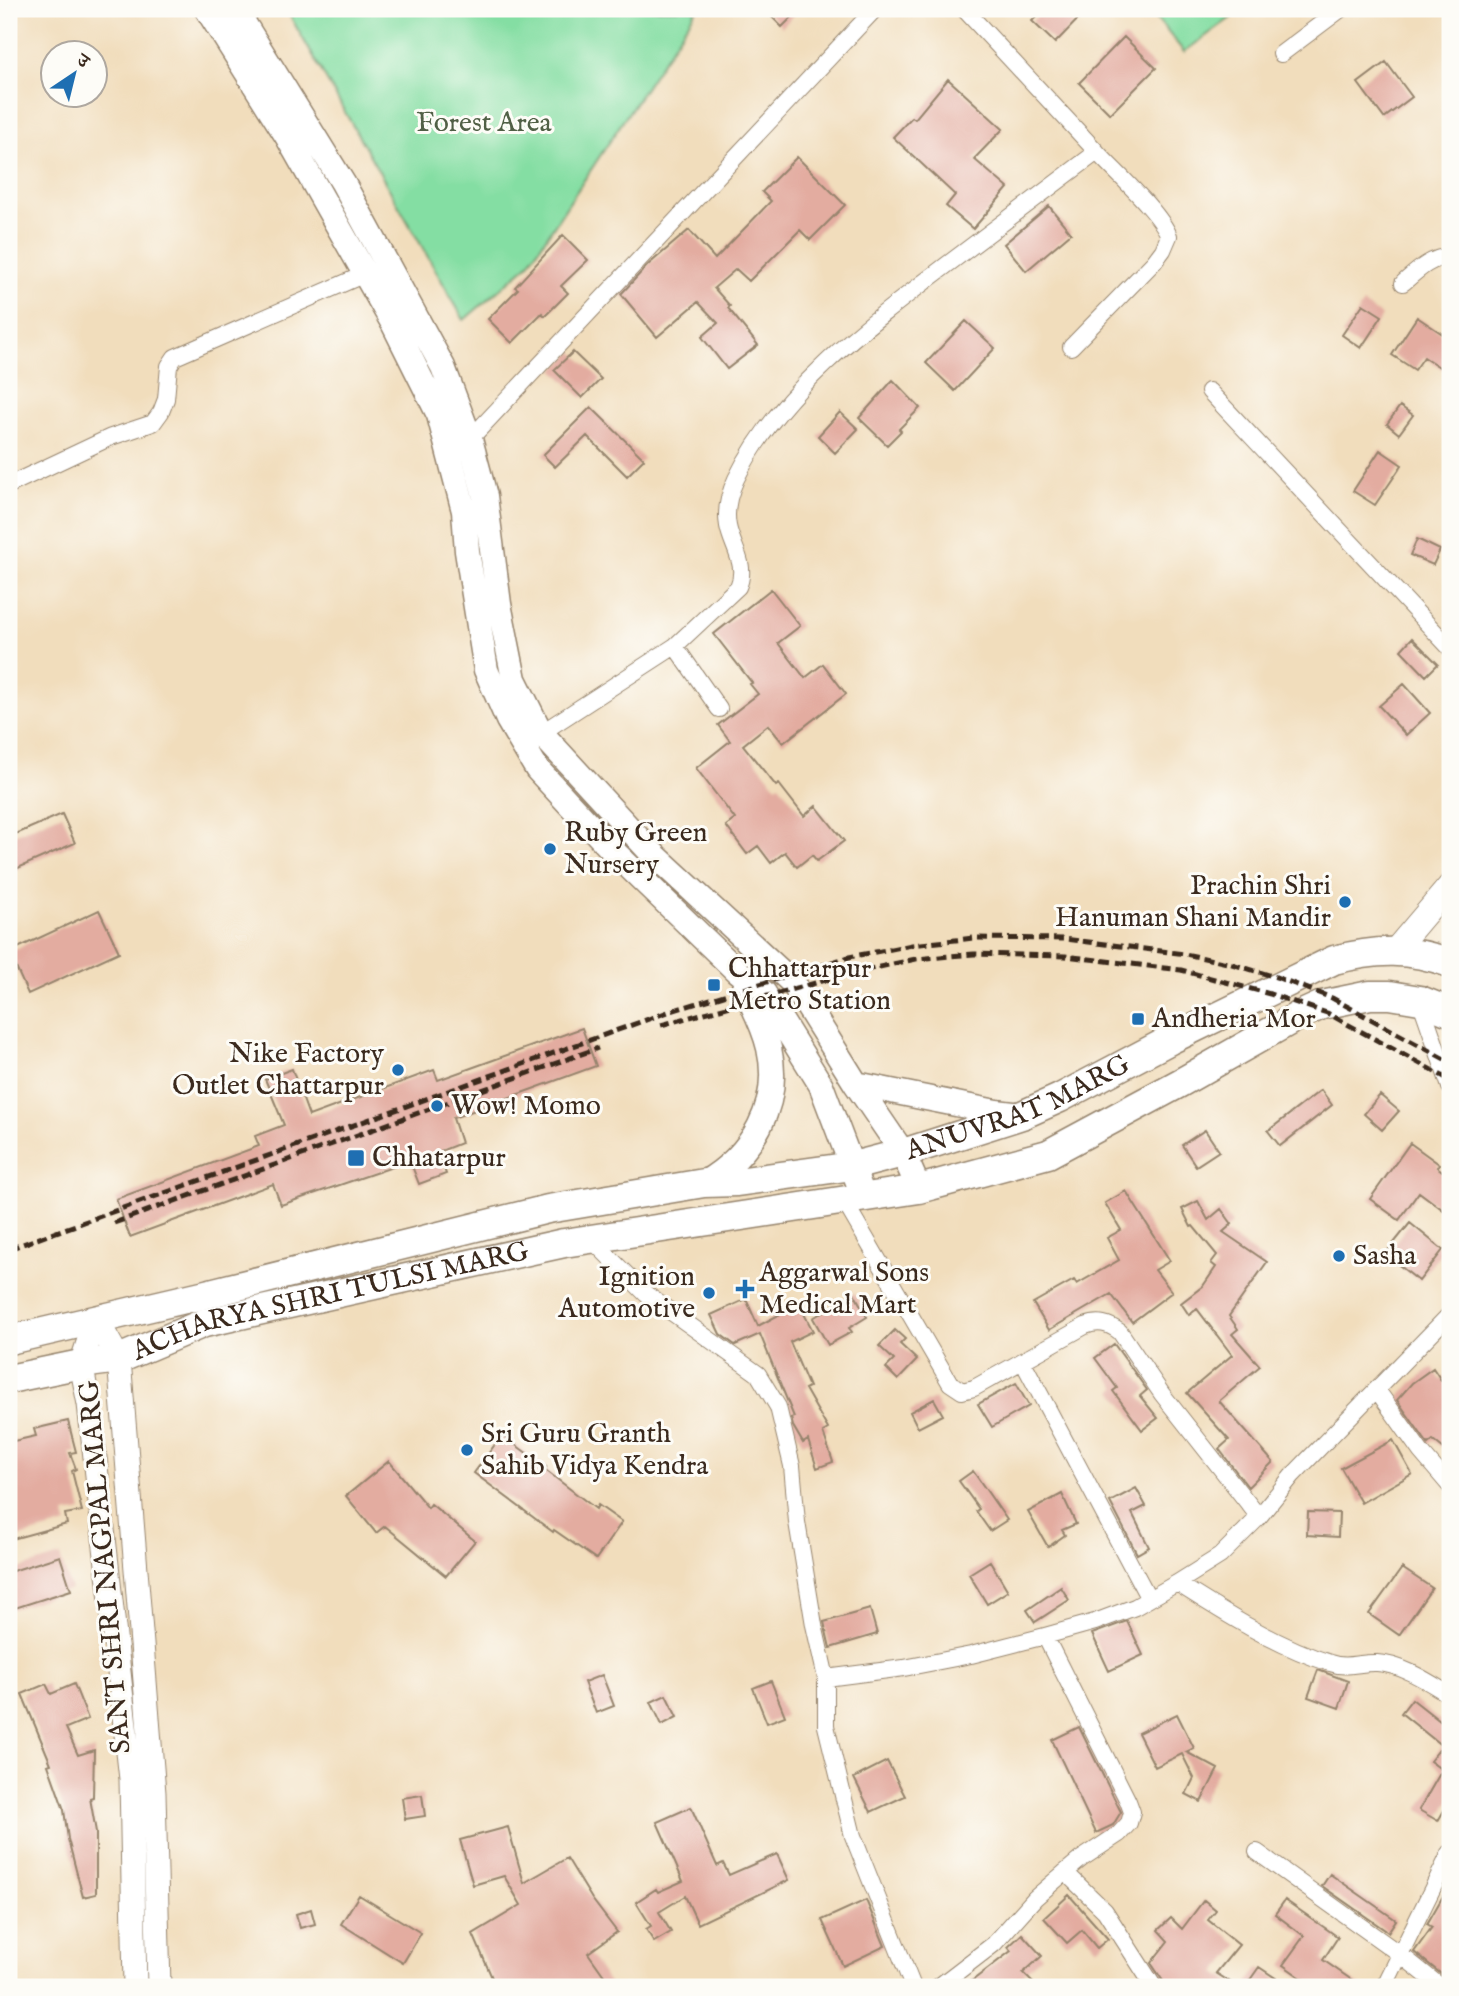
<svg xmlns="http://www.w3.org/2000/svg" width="1459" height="1996" viewBox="0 0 1459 1996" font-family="'IM FELL English','Noto Serif Devanagari',serif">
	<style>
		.green { fill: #84dea3; stroke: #608460; stroke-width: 2 }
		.building { fill: #e3aca0 }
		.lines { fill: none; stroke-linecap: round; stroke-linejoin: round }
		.street-casing { stroke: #96846d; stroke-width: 18 }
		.secondary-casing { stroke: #96846d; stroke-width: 25 }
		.primary-casing { stroke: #96846d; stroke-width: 27 }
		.highway-casing { stroke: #96846d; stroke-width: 31 }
		.street { stroke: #fff; stroke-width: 16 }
		.secondary { stroke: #fff; stroke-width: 23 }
		.primary { stroke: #fff; stroke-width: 24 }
		.highway { stroke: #fff; stroke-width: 28 }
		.rail { stroke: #3b2a1e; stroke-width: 5; stroke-dasharray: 10 5; stroke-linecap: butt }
		.poi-dot { fill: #1f6fb2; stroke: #fdfcf7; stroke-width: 2.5 }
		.labels { text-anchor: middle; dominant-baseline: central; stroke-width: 6; stroke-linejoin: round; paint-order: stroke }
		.park-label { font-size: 28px; fill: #516046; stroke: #fdfcf7 }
		.poi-label { font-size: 28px; fill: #3b2a1e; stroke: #fdfcf7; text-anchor: start }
		.street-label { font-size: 28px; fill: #3b2a1e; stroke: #fdfcf7 }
	</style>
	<rect width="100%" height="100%" fill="#fdfcf7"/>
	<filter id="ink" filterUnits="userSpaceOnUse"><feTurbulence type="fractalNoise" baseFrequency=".0143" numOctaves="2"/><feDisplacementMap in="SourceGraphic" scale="14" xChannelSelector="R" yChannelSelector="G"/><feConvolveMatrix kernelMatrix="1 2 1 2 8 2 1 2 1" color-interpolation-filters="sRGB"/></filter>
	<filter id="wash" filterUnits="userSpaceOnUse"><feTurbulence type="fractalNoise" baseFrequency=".00686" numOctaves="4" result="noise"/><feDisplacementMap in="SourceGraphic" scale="28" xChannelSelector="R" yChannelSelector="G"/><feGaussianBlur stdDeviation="1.57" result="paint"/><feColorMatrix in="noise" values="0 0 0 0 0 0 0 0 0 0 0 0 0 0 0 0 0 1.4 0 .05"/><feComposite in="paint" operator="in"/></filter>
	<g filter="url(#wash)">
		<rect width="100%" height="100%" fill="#f1ddbc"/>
		<path class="green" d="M286,9H697L528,265L464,320Z
			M1149,9H1243L1184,52Z"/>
		<g id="blocks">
			<path class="building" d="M764,9H800L782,27Z
				M1044,9H1088L1055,43L1032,21Z
				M1124,37L1156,68L1110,114L1079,83Z
				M1386,62L1412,97L1384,118L1358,83Z
				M948,79L1003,129L974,159L1008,188L973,229L946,206L955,195L893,137L912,117L915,119Z
				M797,157L845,205L810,240L800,230L749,281L736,269L714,288L730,306L728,308L758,345L727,369L702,337L718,323L698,302L657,337L621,294L648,265L689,230L715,259L771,201L762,192Z
				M1049,206L1071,233L1026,271L1004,244Z
				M563,235L588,260L561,286L568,293L545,316L542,313L512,343L488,319L518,289L515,287Z
				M1363,304L1382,316L1361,348L1342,335Z
				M1417,317L1450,339V374L1424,357L1415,370L1392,355Z
				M966,321L995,348L955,391L926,363Z
				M573,352L601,379L582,398L554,370Z
				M893,380L920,408L899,429L901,431L887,445L859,418Z
				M1400,406L1413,415L1399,434L1387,424Z
				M591,407L644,459L627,476L587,436L555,467L543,455Z
				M840,412L858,429L835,453L818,436Z
				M1380,450L1402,465L1375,505L1353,491Z
				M1417,539L1440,550L1433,565L1410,555Z
				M771,589L800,626L778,643L805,678L823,664L846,694L783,743L768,725L743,745L776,786L779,784L804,816L816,806L844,841L817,861L812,855L797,867L785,852L771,863L758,846L747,854L726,826L735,819L696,768L730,741L718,725L758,694L750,684L752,683L714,634Z
				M1412,638L1438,664L1426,676L1401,650Z
				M1404,684L1430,713L1406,735L1379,706Z
				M62,814L75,843L9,872V837Z
				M99,910L119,952L28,994L9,952Z
				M582,1028L596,1066L453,1118L461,1143L438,1152L446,1174L419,1184L410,1161L281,1205L273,1184L130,1237L116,1199L259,1146L255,1136L284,1125L265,1079L292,1069L309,1116L434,1070L438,1080Z
				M1321,1090L1332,1105L1280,1146L1268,1131Z
				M1380,1095L1399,1111L1382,1130L1364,1114Z
				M1205,1130L1219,1151L1196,1166L1182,1145Z
				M1410,1143L1439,1164L1437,1167L1450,1177V1215L1419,1192L1399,1220L1370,1199Z
				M1126,1191L1170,1261L1155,1270L1172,1292L1132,1322L1111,1294L1049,1330L1033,1303L1074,1280L1077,1284L1119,1260L1107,1238L1121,1230L1105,1203Z
				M1198,1201L1208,1220L1221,1209L1232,1224L1223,1232L1267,1262L1229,1316L1238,1329L1232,1334L1260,1366L1219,1401L1273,1462L1248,1487L1219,1449L1229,1440L1187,1393L1232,1355L1197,1309L1189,1315L1181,1303L1203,1286L1216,1267L1211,1263L1217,1255L1193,1226L1191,1227L1182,1209Z
				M1410,1223L1443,1250L1419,1281L1385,1254Z
				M854,1293L867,1317L849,1328L852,1332L828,1345L813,1318Z
				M746,1299L758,1326L799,1304L813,1331L790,1342L809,1387L805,1389L828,1429L823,1432L833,1462L817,1468L808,1440L803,1443L793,1426L791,1418L794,1417L760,1334L735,1345L720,1334L711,1315Z
				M895,1330L905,1339L900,1344L917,1360L898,1380L886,1368L894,1360L879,1346Z
				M1114,1344L1147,1390L1140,1396L1158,1418L1142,1430L1113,1391L1117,1388L1095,1358Z
				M1433,1368L1441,1380L1450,1373V1454L1433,1440L1428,1444L1397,1400L1412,1383Z
				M1016,1383L1029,1406L992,1427L978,1404Z
				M934,1399L943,1415L918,1428L910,1412Z
				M68,1421L76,1452L70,1453L76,1469L72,1471L82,1511L65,1514L67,1524L9,1540V1442L36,1436L34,1429Z
				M502,1435L546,1467L544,1469L596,1509L598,1505L622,1522L596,1559L554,1530L553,1532L474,1473Z
				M1393,1440L1412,1474L1361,1503L1341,1468Z
				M389,1461L428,1508L431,1504L475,1541L446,1576L385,1526L376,1533L346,1496Z
				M973,1471L1007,1520L990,1531L976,1511L979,1509L959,1481Z
				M1136,1488L1146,1506L1132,1513L1149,1547L1137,1554L1110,1502Z
				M1062,1494L1076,1524L1062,1530L1065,1535L1048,1547L1028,1512Z
				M1308,1512L1339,1513L1338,1537L1307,1535Z
				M60,1556L71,1590L9,1610V1572Z
				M990,1561L1008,1591L987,1604L969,1574Z
				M1402,1568L1432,1588L1399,1635L1369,1614Z
				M1061,1587L1069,1600L1035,1622L1027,1610Z
				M870,1609L877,1634L830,1648L824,1622Z
				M1127,1621L1143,1655L1109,1671L1092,1634Z
				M1318,1670L1348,1681L1339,1708L1308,1697Z
				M602,1675L614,1706L596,1713L584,1682Z
				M771,1681L785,1716L767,1723L753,1688Z
				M46,1684L51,1694L74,1684L88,1719L66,1728L78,1755L94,1750L93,1797L90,1798L96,1832V1894L83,1897L68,1839L64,1810L48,1765L51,1764L22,1694Z
				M666,1695L677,1717L662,1725L651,1702Z
				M1412,1699L1450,1729V1800L1438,1821L1419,1810L1442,1770L1430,1761L1442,1746L1401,1713Z
				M1177,1714L1194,1748L1186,1752L1218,1769L1201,1802L1186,1794L1194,1778L1182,1754L1155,1767L1138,1733Z
				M1079,1727L1121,1812L1113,1825L1096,1833L1052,1740Z
				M887,1761L905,1796L871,1812L854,1778Z
				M422,1795L425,1816L405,1819L402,1798Z
				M691,1807L717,1866L723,1863L729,1875L777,1854L789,1880L698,1924L685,1896L659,1912L671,1932L654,1942L646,1929L651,1926L636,1902L656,1889L658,1892L683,1881L657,1822Z
				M508,1827L524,1883L567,1858L592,1899L617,1932L588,1953L612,1987H496L473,1934L521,1905L504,1876L473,1885L460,1840Z
				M1330,1874L1396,1920L1388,1932L1322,1886Z
				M1450,1884V1970L1445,1977L1414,1952L1432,1927L1427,1924Z
				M359,1895L421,1933L403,1963L341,1924Z
				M1069,1895L1108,1939L1097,1948L1082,1930L1067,1943L1044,1918Z
				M866,1900L885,1946L843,1966L822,1920Z
				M1204,1900L1216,1910L1208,1920L1239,1945L1216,1973L1238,1987H1167L1151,1963L1168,1941L1158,1930L1171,1918L1182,1929Z
				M1285,1900L1338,1937L1323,1960L1362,1987H1314L1283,1965L1304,1936L1275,1914Z
				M311,1909L315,1924L300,1928L296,1914Z
				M1022,1934L1042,1956L1023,1973L1037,1987H964L1011,1951L1008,1947Z
				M1259,1967L1289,1987H1245Z"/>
		</g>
	</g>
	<g filter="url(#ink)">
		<use href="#blocks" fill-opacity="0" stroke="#96846d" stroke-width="2"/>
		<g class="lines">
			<g class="street-casing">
				<path id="street" d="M1281,54L1341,9
					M1403,283C1418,270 1430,258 1450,256
					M1071,347L1154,262L1163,250L1169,236C1160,212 1115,172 1097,152
					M1209,391L1450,648
					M470,439L875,9
					M9,485L111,437L153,423L161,412L166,399L169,366L175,357L365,274
					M675,646L719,709
					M541,733L675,646L738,587C748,565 732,547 728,526C725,510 729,494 736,479C779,389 874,320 952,261C1000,225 1048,189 1097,152L964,9
					M1420,1000L1450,1087
					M844,1201L950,1383L962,1391L974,1388L1085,1326C1099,1321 1108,1323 1120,1332L1162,1394L1259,1517
					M591,1239L646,1294L758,1374L778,1407L792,1466L797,1522L814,1625L826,1678V1726L853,1836L913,1987
					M1023,1362L1149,1599
					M1377,1390L1421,1452L1450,1486
					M1177,1583C1224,1613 1276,1646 1330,1663C1347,1669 1360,1662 1377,1663C1402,1664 1430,1683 1450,1695
					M826,1678L904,1668L971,1655L1045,1636L1095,1622L1135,1607L1177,1583L1220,1556L1259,1517L1292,1476L1450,1314
					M1257,1852L1401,1955L1441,1987
					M1065,1872L1105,1911L1154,1987
					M938,1987L994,1944L1035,1898L1057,1879L1081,1859L1119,1834L1129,1823L1132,1812L1128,1801L1045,1636
					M1384,1987L1450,1853"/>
			</g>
			<g class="secondary-casing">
				<path id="secondary" d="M1395,950L1450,885
					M96,1318L119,1359L154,1793L159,1987
					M96,1318L81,1364L89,1404L131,1779L135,1987"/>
			</g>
			<g class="primary-casing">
				<path id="primary" d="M207,9L287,136L393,323L439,415L464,511L467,551L486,670L508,720L537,769L615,853L737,971L764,993L821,1085L864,1198
					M235,9L343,183L443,367L470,439L485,496L499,604L514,679L541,733L649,850L793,983L856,1084L903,1153L919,1189
					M856,1084L996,1112L1022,1115
					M704,1183C752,1155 782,1105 769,1048C764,1027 754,1007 744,988"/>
			</g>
			<g class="highway-casing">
				<g id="highway">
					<path id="s1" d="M9,1340L202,1295L548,1209L704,1183L737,1182L853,1166L903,1153L1022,1115L1060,1098L1170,1040L1334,960C1376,949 1409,948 1450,963"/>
					<path id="s2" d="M9,1379L81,1364L119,1359L204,1323L564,1243L919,1189L1048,1154L1180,1083L1300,1015L1322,1005L1370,995H1390L1420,1000L1450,1012"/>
				</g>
			</g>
			<use href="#street" class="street"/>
			<use href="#secondary" class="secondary"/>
			<use href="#primary" class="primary"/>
			<use href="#highway" class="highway"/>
			<path class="rail" d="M661,1025L852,973L916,959L974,954L1065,956L1181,970L1270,994L1327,1013L1450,1080
				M114,1223L598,1048
				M9,1249L668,1012L849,957L912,945L973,938L1065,939L1185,954L1232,964L1276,977L1332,998L1450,1062"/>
		</g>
	</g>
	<g class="poi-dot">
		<circle cx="550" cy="849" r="7"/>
		<circle cx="1345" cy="902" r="7"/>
		<rect x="707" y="978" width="14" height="14" rx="3.5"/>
		<rect x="1131" y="1012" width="14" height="14" rx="3.5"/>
		<circle cx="398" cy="1070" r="7"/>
		<circle cx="437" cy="1106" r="7"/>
		<rect x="347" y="1149" width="18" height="18" rx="3.5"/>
		<circle cx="1339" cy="1256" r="7"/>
		<path d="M741.5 1278.5h7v7h7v7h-7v7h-7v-7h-7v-7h7z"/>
		<circle cx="709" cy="1293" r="7"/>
		<circle cx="467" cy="1450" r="7"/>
	</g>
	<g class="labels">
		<g class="park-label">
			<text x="484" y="123">Forest Area</text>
		</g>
		<g class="poi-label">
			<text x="564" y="833">Ruby Green<tspan x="564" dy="32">Nursery</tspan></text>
			<text x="1331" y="886" text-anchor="end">Prachin Shri<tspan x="1331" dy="32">Hanuman Shani Mandir</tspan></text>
			<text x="728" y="969">Chhattarpur<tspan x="728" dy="32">Metro Station</tspan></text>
			<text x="1152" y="1019">Andheria Mor</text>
			<text x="384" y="1054" text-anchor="end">Nike Factory<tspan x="384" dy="32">Outlet Chattarpur</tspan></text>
			<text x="451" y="1106">Wow! Momo</text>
			<text x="372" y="1158">Chhatarpur</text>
			<text x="1353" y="1256">Sasha</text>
			<text x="759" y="1273">Aggarwal Sons<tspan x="759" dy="32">Medical Mart</tspan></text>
			<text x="695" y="1277" text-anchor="end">Ignition<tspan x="695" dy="32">Automotive</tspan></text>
			<text x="481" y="1434">Sri Guru Granth<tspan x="481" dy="32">Sahib Vidya Kendra</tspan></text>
		</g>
		<g class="street-label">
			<text stroke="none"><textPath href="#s1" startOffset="1038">ANUVRAT MARG</textPath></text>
			<text stroke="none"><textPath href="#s2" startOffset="332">ACHARYA SHRI TULSI MARG</textPath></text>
			<text transform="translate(106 1567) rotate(-95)">SANT SHRI NAGPAL MARG</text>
		</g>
	</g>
	<rect width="1459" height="1996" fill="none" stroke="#fdfcf7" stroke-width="35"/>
	<g transform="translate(74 74) rotate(35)"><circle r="33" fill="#fdfcf7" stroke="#afa8a0" stroke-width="2"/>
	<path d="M0-5L12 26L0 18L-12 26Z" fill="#1f6fb2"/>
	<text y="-10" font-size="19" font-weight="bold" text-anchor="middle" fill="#3b2a1e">उ</text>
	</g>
</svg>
